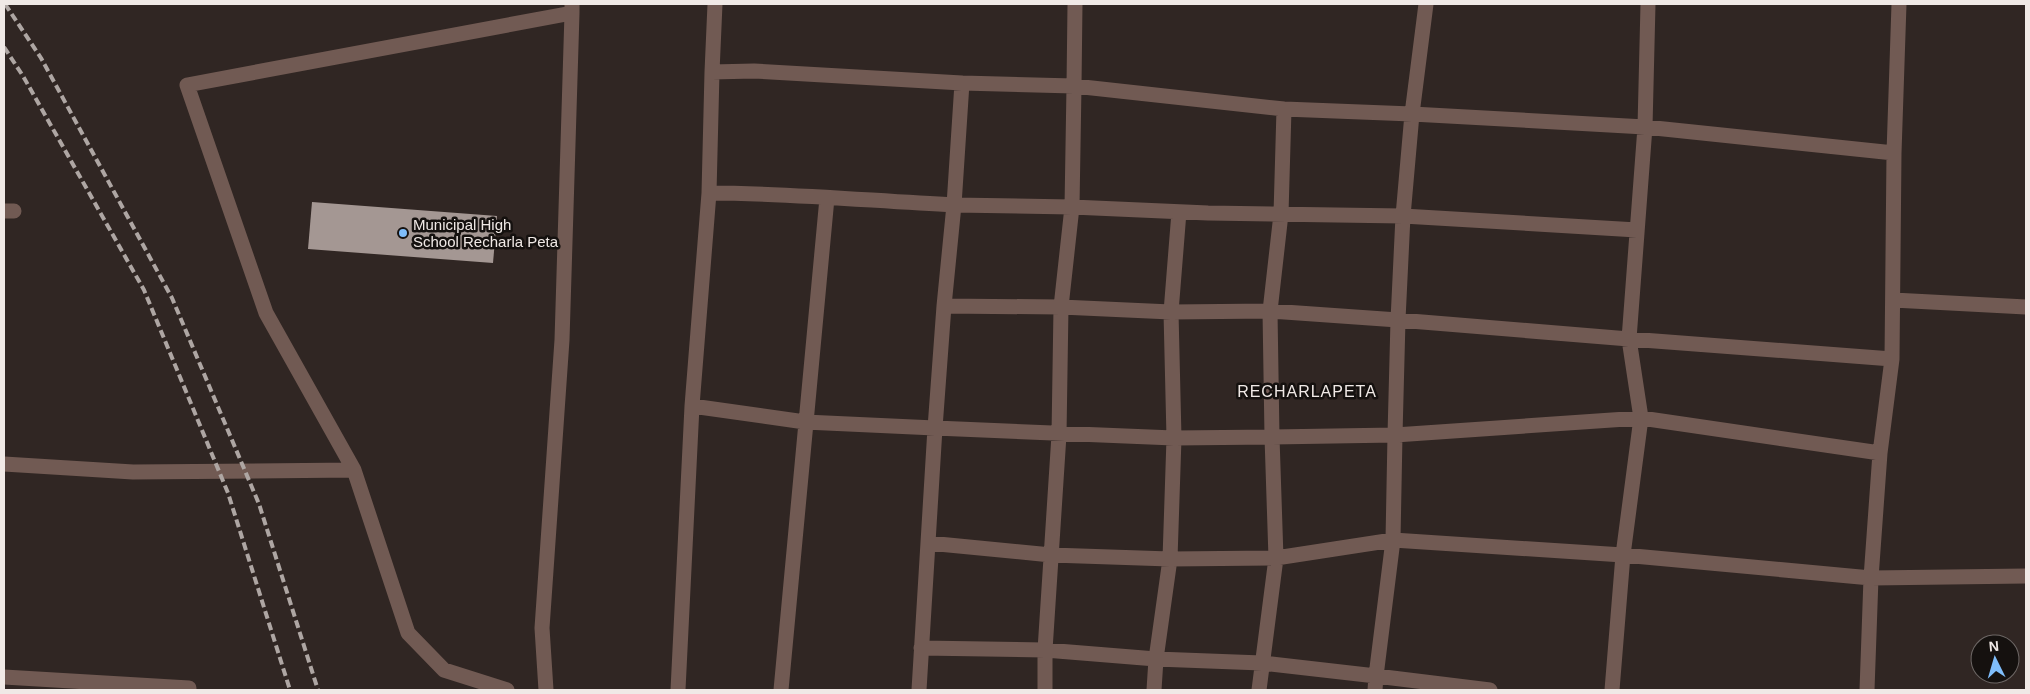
<svg xmlns="http://www.w3.org/2000/svg" width="2030" height="694" viewBox="0 0 2030 694" font-family="Helvetica,sans-serif">
	<style>
		.building { fill: #a49793 }
		.lines { fill: none; stroke-linecap: round; stroke-linejoin: round }
		.minor { stroke: #715a53; stroke-width: 15 }
		.rail { stroke: #aea6a3; stroke-width: 4; stroke-dasharray: 8 4; stroke-linecap: butt }
		.poi-dot { fill: #7fbdfa; stroke: #15110f; stroke-width: 2 }
		.labels { text-anchor: middle; dominant-baseline: central; stroke-width: 5; stroke-linejoin: round; paint-order: stroke }
		.poi-label { font-size: 15px; fill: #f0e9e6; stroke: #15110f; text-anchor: start }
		.neighbourhood-label { font-size: 16px; letter-spacing: 1px; fill: #f0e9e6; stroke: #15110f }
	</style>
	<rect width="100%" height="100%" fill="#302623"/>
	<path class="building" d="M312,202L497,216L493,263L308,249Z"/>
	<g class="lines">
		<path class="minor" d="M715,4L712,72L754,71L962,83L1074,86L1075,4
			M1426,4L1412,114L1645,127L1648,4
			M712,72L709,193C791,193 872,201 954,205L962,83
			M1645,127L1894,153L1892,359L1629,339Z
			M1894,153L1899,4
			M4,211H14
			M1893,300L2026,307
			M944,306L935,428L1174,438L1171,312L1270,311L1281,214L1284,109
			M692,406L805,422L935,428L919,690
			M4,464L133,472L354,470
			M928,543L1051,555L1170,559L1276,558L1393,540L1395,435L1641,418L1880,453L1892,359
			M921,648L1045,650L1156,659L1170,559L1174,438L1272,437L1270,311L1398,320L1403,216L1637,230
			M4,677L189,688
			M507,690L444,670L408,633L354,470L266,313L187,85L572,13V4
			M546,690L542,628L562,340L572,13
			M678,690L692,406L709,193
			M781,690L827,198
			M1045,690V650L1059,435L1061,307L944,306L954,205L1072,207L1074,86L1284,109L1412,114L1403,216L1208,213L1072,207L1061,307L1171,312L1179,212
			M1154,690L1156,659L1262,663L1376,676L1393,540L1623,555L1871,578L2026,576
			M1259,690L1276,558L1272,437L1395,435L1398,320L1629,339L1641,418L1623,555L1612,690
			M1375,690L1376,676L1490,690
			M1867,690L1871,578L1880,453"/>
		<path class="rail" d="M5,4L41,58L172,298L259,504L318,690
			M4,47L23,76L144,290L228,493L290,690"/>
	</g>
	<circle class="poi-dot" cx="403" cy="233" r="5"/>
	<g class="labels">
		<g class="poi-label">
			<text x="413" y="224">Municipal High<tspan x="413" dy="17">School Recharla Peta</tspan></text>
		</g>
		<g class="neighbourhood-label">
			<text x="1307" y="391">RECHARLAPETA</text>
		</g>
	</g>
	<rect width="2030" height="694" fill="none" stroke="#f0e9e6" stroke-width="10"/>
	<g transform="translate(1995 659) rotate(355)"><circle r="24" fill="#15110f" stroke="#6d6765"/>
	<path d="M0-4L9 19L0 12L-9 19Z" fill="#7fbdfa"/>
	<text y="-8" font-size="14" font-weight="bold" text-anchor="middle" fill="#f0e9e6">N</text>
	</g>
</svg>
